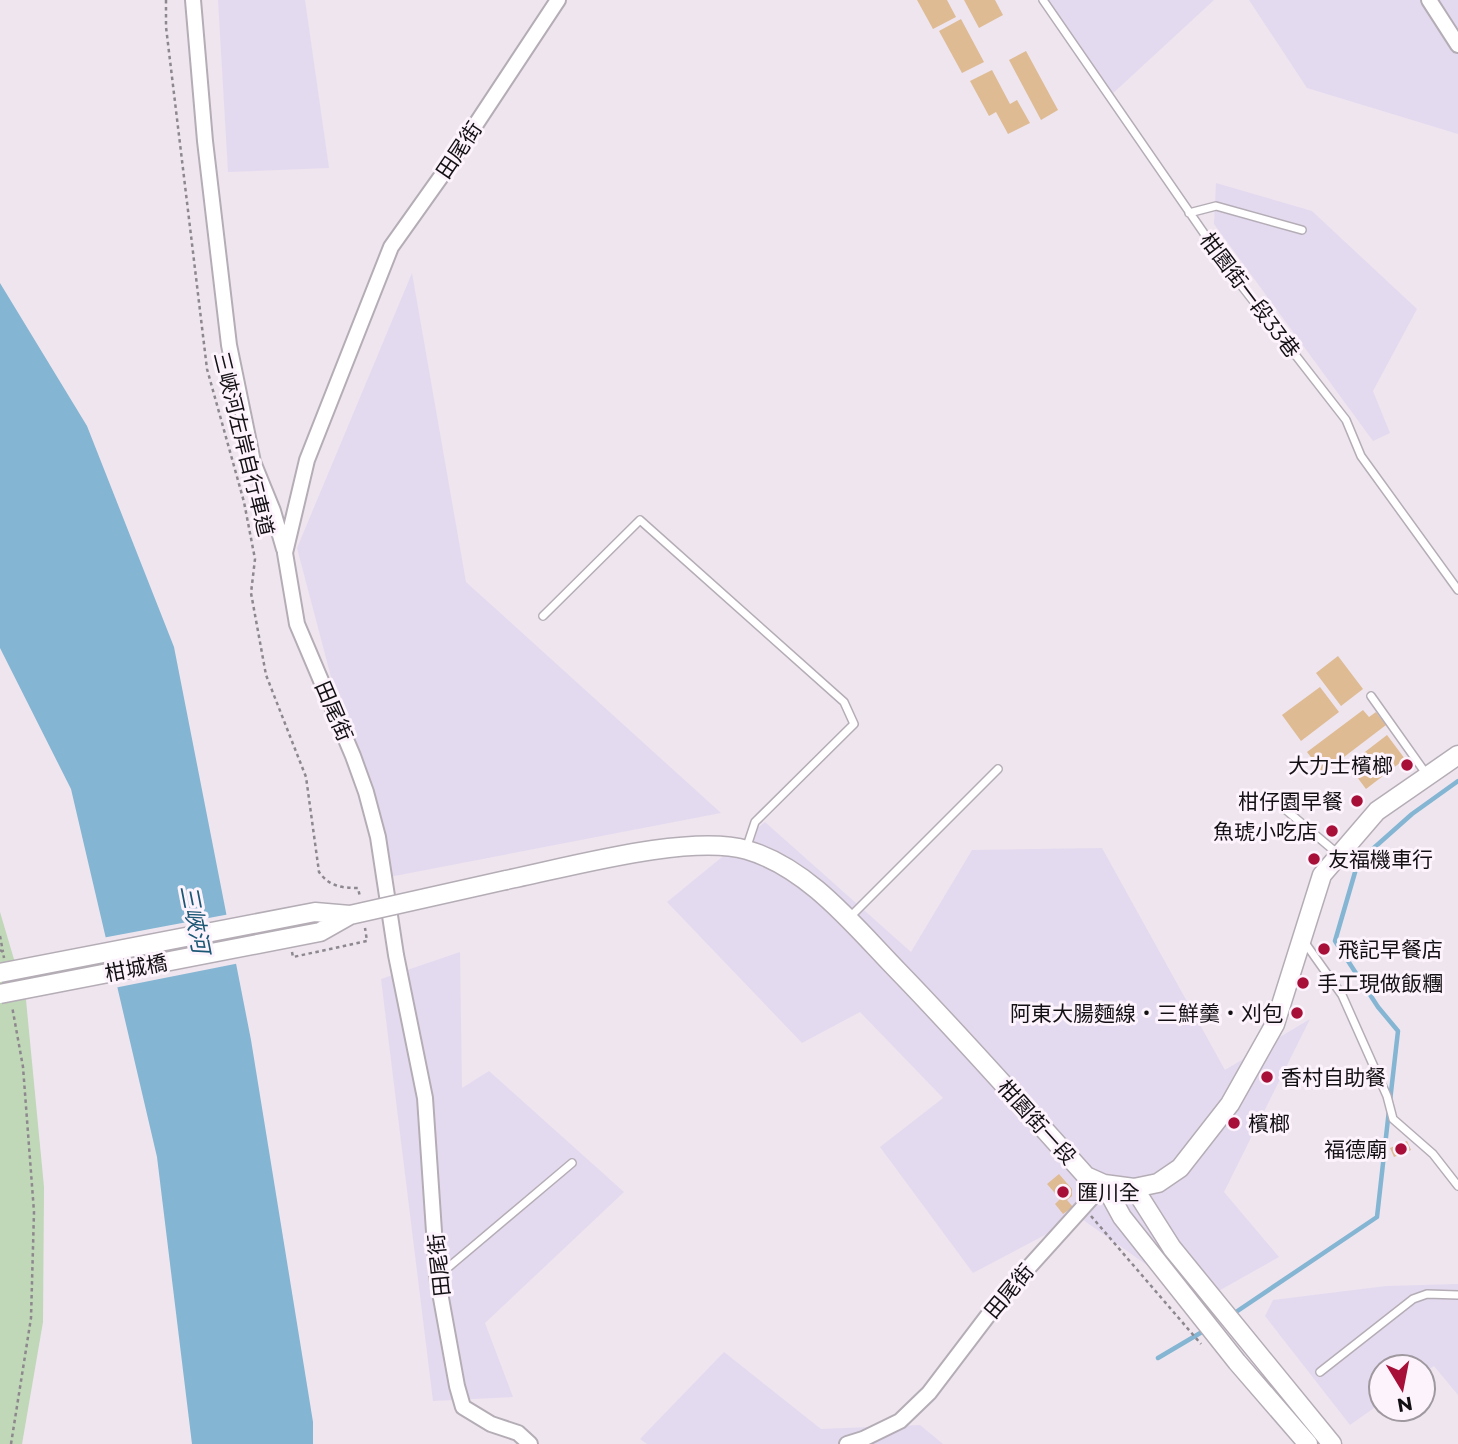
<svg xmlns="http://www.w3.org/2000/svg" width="1458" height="1444" viewBox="0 0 1458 1444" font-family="Montserrat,'Noto Sans TC',sans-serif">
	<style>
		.industrial { fill: #e4daef }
		.green { fill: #c0d7b8 }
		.water { fill: #84b5d2 }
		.pier { fill: #eee5ef }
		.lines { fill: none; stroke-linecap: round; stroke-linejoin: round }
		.stream { stroke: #84b5d2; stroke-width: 4.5 }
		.building { fill: #debb93 }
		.service-casing { stroke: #b5adb6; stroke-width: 10 }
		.minor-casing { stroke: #b5adb6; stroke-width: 18 }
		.tertiary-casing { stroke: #b5adb6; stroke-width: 21 }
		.path { stroke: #8d878e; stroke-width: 2.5; stroke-dasharray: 3.5 3.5; stroke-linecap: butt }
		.service { stroke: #fff; stroke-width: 7 }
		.minor { stroke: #fff; stroke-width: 14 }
		.tertiary { stroke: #fff; stroke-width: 18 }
		.tertiary-bridge-casing { stroke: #b5adb6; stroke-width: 21; stroke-linecap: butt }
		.tertiary-bridge { stroke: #fff; stroke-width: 18 }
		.poi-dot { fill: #a70f39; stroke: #fcf3fc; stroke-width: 2.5 }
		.labels { text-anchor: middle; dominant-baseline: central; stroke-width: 6; stroke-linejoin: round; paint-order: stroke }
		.street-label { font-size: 21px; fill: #131013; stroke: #fcf3fc }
		.poi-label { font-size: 21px; fill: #131013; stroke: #fcf3fc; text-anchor: start }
		.water-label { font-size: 23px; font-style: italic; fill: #1b5775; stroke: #fcf3fc }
	</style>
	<rect width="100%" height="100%" fill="#eee5ef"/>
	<path class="industrial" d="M218,0H305L329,168L228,172Z
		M1045,0H1214L1109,97Z
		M1249,0H1458V134L1307,88Z
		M1216,183L1312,211L1417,309L1373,391L1390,433L1373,441L1214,224Z
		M412,273L466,582L721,813L384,878L297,548Z
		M765,822L911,952L972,850L1102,848L1225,1070L1310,1019L1224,1192L1279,1257L1199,1302L1079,1217L973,1273L880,1147L943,1098L860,1012L802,1043L667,902Z
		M460,952L462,1088L489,1071L624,1192L485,1323L513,1397L433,1401L381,979Z
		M1458,1284V1395L1434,1366L1423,1373V1367H1381V1403L1350,1425L1265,1316L1273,1300L1386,1286Z
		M724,1352L821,1429L920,1425L943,1444H647L640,1439Z"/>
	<path class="green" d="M0,912L26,1000L44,1187L43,1322L22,1444H0Z"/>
	<path class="water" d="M0,283L87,426L174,647L251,1040L313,1422V1444H192L157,1157L71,789L0,648Z"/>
	<path class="pier" d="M230,914L240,963L114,988L102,938Z"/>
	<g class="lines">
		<path class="stream" d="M1390,1101L1398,1031L1378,1007L1335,941L1358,862L1412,814L1458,781
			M1233,1314L1377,1217L1389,1110
			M1158,1358L1207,1329"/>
	</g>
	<path class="building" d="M917,0H947L956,17L933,29Z
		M964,0H995L1003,15L979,28Z
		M961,19L984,62L962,73L939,31Z
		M1026,51L1058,110L1041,120L1009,60Z
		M992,70L1010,104L1017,100L1030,123L1008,134L996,112L989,116L970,81Z
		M1338,656L1363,689L1341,706L1316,673Z
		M1320,687L1339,712L1301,741L1282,715Z
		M1363,710L1369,717L1376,712L1386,725L1323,773L1307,752Z
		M1387,735L1405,759L1366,789L1348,765Z
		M1407,1141L1411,1150L1394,1157L1390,1148Z
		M1059,1174L1072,1189V1196L1067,1200L1073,1207L1063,1214L1055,1204L1060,1199L1047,1184Z"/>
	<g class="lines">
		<g class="service-casing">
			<path id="service" d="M1043,0L1230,271L1346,420L1361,456L1458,590
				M1189,213L1216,206L1302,230
				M543,616L640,520L844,702L854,724L755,822L746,849
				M1371,696L1427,775
				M1286,810L1338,854
				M850,917L998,769
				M1303,940L1342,995L1387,1096L1393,1119L1433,1154L1458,1186
				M438,1276L572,1163
				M1320,1372L1413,1299L1427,1294L1458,1295"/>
		</g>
		<g class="minor-casing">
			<path id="minor" d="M193,0L205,141L229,345L253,462L273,511L284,549
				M1429,0L1458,45
				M530,1444L518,1433L491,1424L463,1407L457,1386L437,1276L425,1098L396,955L378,837L366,792L353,756L297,624L285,553L307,460L391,247L445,171L558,0
				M847,1444L863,1439L900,1421L929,1393L1002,1297L1104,1184"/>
		</g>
		<g class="tertiary-casing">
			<path id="tertiary" d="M506,880C566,868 690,833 747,850C809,868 855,927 899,972C963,1038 1024,1107 1086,1176L1104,1184L1134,1188L1158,1183L1180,1168L1230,1104L1275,1024L1322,875L1377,811L1458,755
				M1104,1184L1122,1217L1237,1362L1308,1444
				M1134,1188L1172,1248L1332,1444"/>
		</g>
		<path class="path" d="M166,0V27L207,369L244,502L255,559L251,593L266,675L306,777L319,872C329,886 341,888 358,888L360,897
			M0,936L3,952
			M0,950L3,952L4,958
			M292,952L293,957L367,941L365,928
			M1091,1216L1201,1344
			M11,1444L31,1318L34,1212L23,1067L12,1006"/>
		<use href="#service" class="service"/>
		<use href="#minor" class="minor"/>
		<use href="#tertiary" class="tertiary"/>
		<g class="tertiary-bridge-casing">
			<path id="tertiary-bridge" d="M0,973L315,912L350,915
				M0,994L320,932L350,915L506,880"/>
		</g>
		<use href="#tertiary-bridge" class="tertiary-bridge"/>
	</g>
	<g class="poi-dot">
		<circle cx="1407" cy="765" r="7"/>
		<circle cx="1357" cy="801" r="7"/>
		<circle cx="1332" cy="831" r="7"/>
		<circle cx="1314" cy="859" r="7"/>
		<circle cx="1324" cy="949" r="7"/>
		<circle cx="1303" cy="983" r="7"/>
		<circle cx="1297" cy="1013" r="7"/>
		<circle cx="1267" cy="1077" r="7"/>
		<circle cx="1234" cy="1123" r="7"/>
		<circle cx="1401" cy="1149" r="7"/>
		<circle cx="1063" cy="1192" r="7"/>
	</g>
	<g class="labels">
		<g class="street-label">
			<text transform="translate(459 150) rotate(-56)">田尾街</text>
			<text transform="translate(1250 295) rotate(53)">柑園街一段33巷</text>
			<text transform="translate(244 444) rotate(76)">三峽河左岸自行車道</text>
			<text transform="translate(334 711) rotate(67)">田尾街</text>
			<text transform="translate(136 968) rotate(-11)">柑城橋</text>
			<text transform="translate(1037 1122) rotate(48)">柑園街一段</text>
			<text transform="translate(439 1265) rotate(-96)">田尾街</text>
			<text transform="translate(1009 1291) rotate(-50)">田尾街</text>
		</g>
		<g class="poi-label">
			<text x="1393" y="765" text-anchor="end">大力士檳榔</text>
			<text x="1343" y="801" text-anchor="end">柑仔園早餐</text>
			<text x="1318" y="831" text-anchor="end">魚琥小吃店</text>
			<text x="1328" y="859">友福機車行</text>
			<text x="1338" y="949">飛記早餐店</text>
			<text x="1317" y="983">手工現做飯糰</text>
			<text x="1283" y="1013" text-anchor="end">阿東大腸麵線‧三鮮羹‧刈包</text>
			<text x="1281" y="1077">香村自助餐</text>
			<text x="1248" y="1123">檳榔</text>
			<text x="1387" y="1149" text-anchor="end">福德廟</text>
			<text x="1077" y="1192">匯川全</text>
		</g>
		<g class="water-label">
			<text transform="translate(195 919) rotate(79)">三峽河</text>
		</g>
	</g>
	<g transform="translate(1402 1388) rotate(170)"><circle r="33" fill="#fcf3fc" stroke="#9f989f" stroke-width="2"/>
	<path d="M0-5L12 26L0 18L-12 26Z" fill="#a70f39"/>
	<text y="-10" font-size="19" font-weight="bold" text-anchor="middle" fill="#131013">N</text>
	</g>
</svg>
